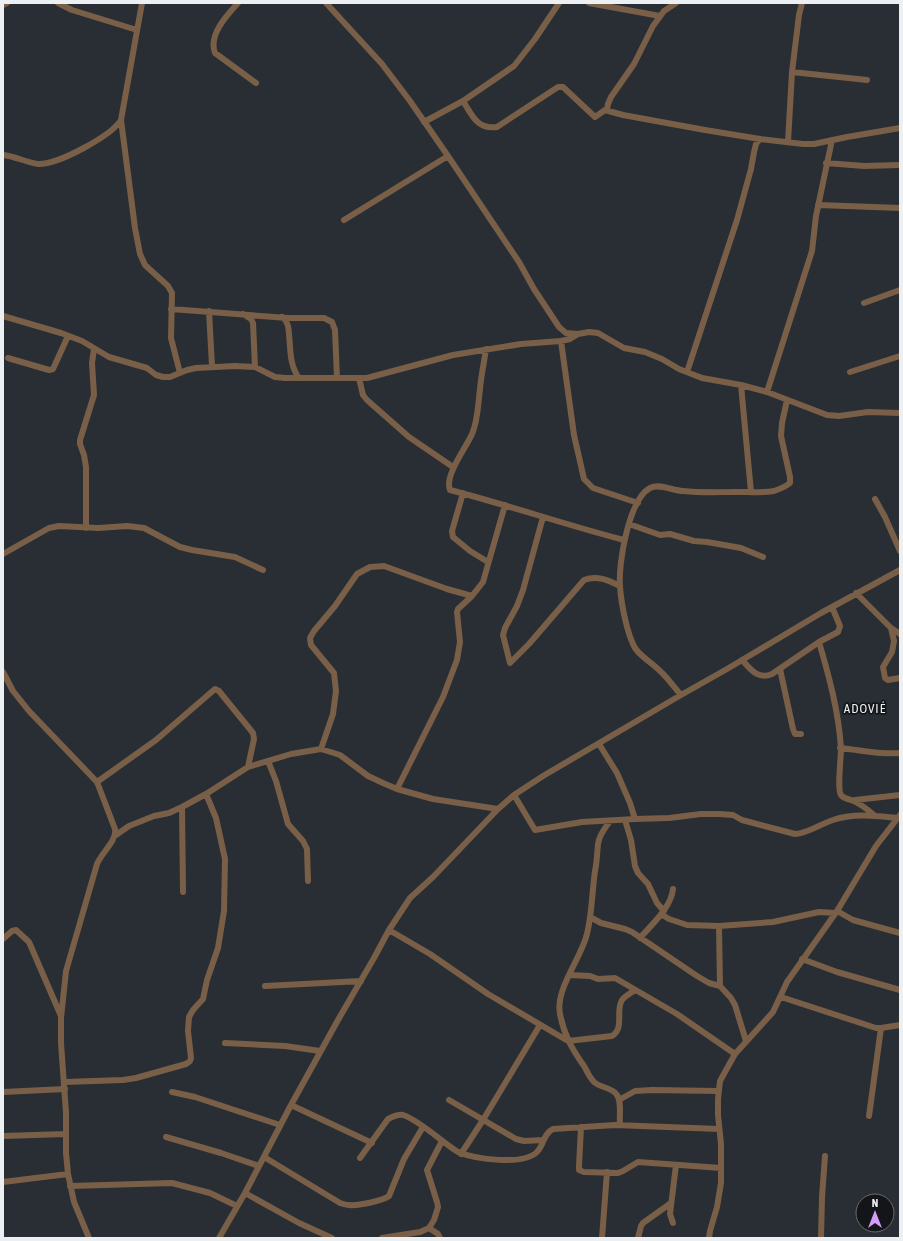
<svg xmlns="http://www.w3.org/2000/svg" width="903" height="1241" viewBox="0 0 903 1241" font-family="'Asap Condensed',sans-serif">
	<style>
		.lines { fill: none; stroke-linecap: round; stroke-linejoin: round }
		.minor { stroke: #795f48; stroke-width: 6 }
		.labels { text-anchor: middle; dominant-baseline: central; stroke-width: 3.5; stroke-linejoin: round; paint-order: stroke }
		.quarter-label { font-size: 13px; letter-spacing: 1px; fill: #ecf0f3; stroke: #131518 }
	</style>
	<rect width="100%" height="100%" fill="#282e33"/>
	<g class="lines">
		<path class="minor" d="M58,3L72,10L137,30
			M142,3L121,120L135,228L140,254L145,265L168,286L172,293L171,338L180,373
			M238,3C227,15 208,35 215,53L256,83
			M326,3L382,64L410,101L448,156L519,262L534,289L559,327L566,333L578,334L589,332L598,333L624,348L645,352L662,359L679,369L702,378L741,385L767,392L827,415L839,416L868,412L900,413
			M589,3L660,16
			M3,5L7,3
			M792,72L867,80
			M463,101C472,115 477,130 497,127L558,87H563L595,117L605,110L623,115L705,130L760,139L803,144H814L847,137L900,128
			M607,110L608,104L611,97L634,64L653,26L664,11L676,3
			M424,122L463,101L514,66L535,39L559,3
			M788,142L792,72L799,15L802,3
			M3,155C15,156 27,163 39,164C59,164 111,136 121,120
			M826,163L864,166L900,165
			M818,205L900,208
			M344,220L448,156
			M864,303L900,290
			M171,309L288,318H324L332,322L335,330L337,378
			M209,311L212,366
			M243,314L251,319L253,323L255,367
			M3,316L61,333L82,341L109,357L147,368L156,375L163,377H170L187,370L196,368L235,366L255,367L275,377L285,378H367L453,355L521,344L561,341L570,339L578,334
			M282,317L286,321L288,326C291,343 288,364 299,378
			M561,341L574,435L584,479L593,488L638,503
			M486,349C484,363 481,376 480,389C478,404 478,421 472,434C466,448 444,476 450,490C508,505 566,525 624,540
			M8,358L49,370L53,369L68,336
			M687,372L737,220L751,169L754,152L756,144L760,139
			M850,372L900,356
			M359,378L363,395L367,400L409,437L453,467
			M741,385L751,492
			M767,392L812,251L816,216L832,140
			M463,493L452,531L453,537L470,551L488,562
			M875,499L885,517L900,551
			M543,517L523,590L517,606L505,628L503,635L510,663L529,644L584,580C597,575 608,580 620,586
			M629,524L660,535L670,534L694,541L707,542L741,548L763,557
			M86,528V467L84,455L80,444V440L94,395L92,363L94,349
			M3,554L49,528L59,526L98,528L127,526L144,528L180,547L192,550L235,557L263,570
			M856,593L891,628L894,641L892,652L883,667L885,678L888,680L900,678
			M891,628L900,634
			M819,642C829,676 839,713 841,749C841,759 837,789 841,795C843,798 847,799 851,800C860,803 867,809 874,815
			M742,660C751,670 758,680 772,674L819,642L838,632L840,626L832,607
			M780,669L793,729L795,734H801
			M3,672L13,691L29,711L97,782L115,829C117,841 102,852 97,864L66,971L61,1018V1043L66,1113V1153L68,1174L74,1202L89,1238
			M681,695C674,687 667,677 659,670C651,662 641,657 635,648C627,634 621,603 620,586C618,564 629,499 650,488C660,483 673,491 683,491C701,493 719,492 737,492C749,492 762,493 774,491C780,489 785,487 790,483V477L781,436L782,423L787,400
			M599,744L617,773L630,803L635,819L669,818L701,814H719L733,815L742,820L795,834C809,833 820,824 833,820C854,813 876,816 898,818
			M840,748C861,750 880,755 900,753
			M321,749L333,714L336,691L334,673L311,645L310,638L314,631L335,606L357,574L370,567L384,566L447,589L472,596
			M268,761L276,781L288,824L303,841L307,849L308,881
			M97,782L156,740L215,689L219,691L253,733L254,739L248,767
			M397,789L443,697L457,660L460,642L457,612L458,609L472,596L483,582L505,505
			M514,795L535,830L582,822L635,819
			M855,800L900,795
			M182,807L183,892
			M625,820L631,840L635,866L638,873L648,884L657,903L664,911
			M610,821C605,828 599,835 598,844C597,854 597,862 595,871C592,892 592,914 587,934C581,959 555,989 560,1014C564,1035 572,1049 584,1066C587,1071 589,1077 594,1082C600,1088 612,1087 617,1095C622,1102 619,1116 620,1125
			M116,835L129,826L154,816L169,813L182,807L206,794L248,767L291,754L321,749L340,755L368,776L383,783L397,789L433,799L498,809
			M837,911L853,920L900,933
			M661,914L669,919L687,925L719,926L773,922L819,912L835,913
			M590,917L601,923L625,929L632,932L697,976L709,983L720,986L731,998L735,1005L746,1041
			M719,926L720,986
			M389,930L430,954L488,994L568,1041L612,1036C625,1028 615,1011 622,1000C625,996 631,993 635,990
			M640,938C652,924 671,908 673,889
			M3,939L12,931L16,930L29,942L61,1016
			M802,959L837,972L900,990
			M569,975L590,976L598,979L615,978L677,1014L735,1054
			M265,986L361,981
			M781,997L876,1028H881L900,1025
			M225,1043L285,1046L320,1051
			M65,1082L123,1080L136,1078L186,1064L190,1061L191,1058L188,1031L189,1017L193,1010L203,999L207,980L218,948L224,911L225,859L216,818L206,794
			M3,1092L65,1089
			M172,1092L195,1097L280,1125
			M449,1100L516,1139L524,1141L543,1140
			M619,1100L635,1091L652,1090L718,1091
			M291,1105L372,1143
			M869,1116L881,1028
			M581,1127L579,1166V1170L584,1172L618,1173L623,1171L638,1162L721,1168
			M3,1136L66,1134
			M166,1137L221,1153L259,1166
			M461,1154L483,1120L540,1025
			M264,1157L340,1203C343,1204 346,1205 349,1205C358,1206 382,1201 389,1196L404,1159L423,1127
			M360,1158L388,1119C392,1117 398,1114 403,1115C419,1120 442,1142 458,1152C475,1159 523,1166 537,1152C544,1145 543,1134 553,1129L615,1125L719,1129
			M3,1182L68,1174
			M70,1186L172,1183L210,1193L237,1206
			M245,1193L299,1223L332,1238
			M673,1223L670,1214L676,1165
			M429,1228L438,1234L440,1238
			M219,1238L245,1193L291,1105L338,1020L374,958L389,930L410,898L433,877L498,809L514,795L543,776L681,695L727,669L821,613L900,570
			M382,1238L420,1232L429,1228L434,1220L438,1207L437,1202L427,1170L442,1141
			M602,1238L607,1172
			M638,1238L641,1226L643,1223L671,1203
			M709,1238L710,1231L717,1207L721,1183V1144L718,1115V1099L720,1081L735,1054L773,1012L787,982L837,911L876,846L900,815
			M821,1238L822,1197L825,1156"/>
	</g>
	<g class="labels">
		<g class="quarter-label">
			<text x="865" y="708">ADOVIÉ</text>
		</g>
	</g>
	<rect width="903" height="1241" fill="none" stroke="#ecf0f3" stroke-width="8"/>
	<g transform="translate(875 1213)"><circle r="19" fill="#131518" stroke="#6a6d70"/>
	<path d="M0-3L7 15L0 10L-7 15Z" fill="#d59bfa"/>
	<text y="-6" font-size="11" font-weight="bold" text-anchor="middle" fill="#ecf0f3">N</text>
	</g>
</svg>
